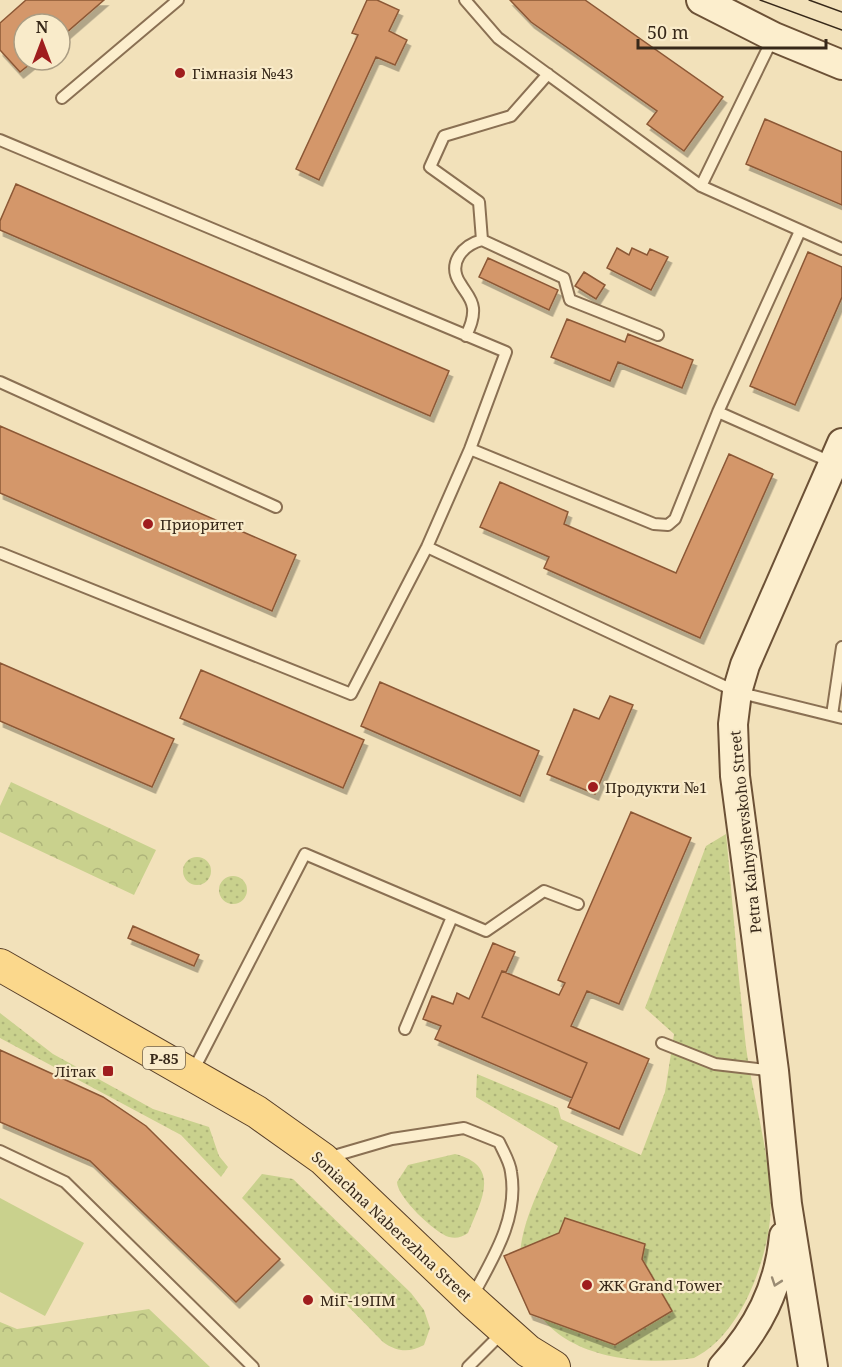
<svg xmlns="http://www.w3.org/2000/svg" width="842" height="1367" viewBox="0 0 842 1367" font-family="'Noto Serif',serif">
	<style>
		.grass { fill: url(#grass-dots) }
		.forest { fill: url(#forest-crowns) }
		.garden { fill: #c9d18d }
		.building { fill: #d4976b; stroke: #8c5836; stroke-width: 1.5; filter: url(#shadow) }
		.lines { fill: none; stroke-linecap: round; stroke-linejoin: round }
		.lane-casing { stroke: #8a7053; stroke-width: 14 }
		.secondary-casing { stroke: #6c5136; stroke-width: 32 }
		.primary-casing { stroke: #573e28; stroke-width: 34 }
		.lane { stroke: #fceecd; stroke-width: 10 }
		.secondary { stroke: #fceecd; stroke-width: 28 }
		.primary { stroke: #fbd88c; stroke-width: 32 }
		.tram { stroke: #372819; stroke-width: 1.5 }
		.oneway { stroke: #9a8b73 }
		.poi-dot { fill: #9f1d1e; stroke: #f9ebca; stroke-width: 2 }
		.labels { text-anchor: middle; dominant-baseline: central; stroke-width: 4.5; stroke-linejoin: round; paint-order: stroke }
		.shield { fill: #f9ebca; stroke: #71624e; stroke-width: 1.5 }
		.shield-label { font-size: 14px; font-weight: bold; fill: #372819 }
		.poi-label { font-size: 15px; fill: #372819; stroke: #f9ebca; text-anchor: start }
		.street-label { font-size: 15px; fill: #372819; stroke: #f9ebca }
	</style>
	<defs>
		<pattern id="grass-dots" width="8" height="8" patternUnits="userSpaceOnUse" patternTransform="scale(1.5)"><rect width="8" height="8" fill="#c9d18d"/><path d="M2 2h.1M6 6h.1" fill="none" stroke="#adb379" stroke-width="1.8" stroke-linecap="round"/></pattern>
		<pattern id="forest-crowns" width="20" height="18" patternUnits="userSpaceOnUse" patternTransform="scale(1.5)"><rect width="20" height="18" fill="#c9d18d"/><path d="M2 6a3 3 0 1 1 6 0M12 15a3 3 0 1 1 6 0" fill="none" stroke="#adb379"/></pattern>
		<filter id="shadow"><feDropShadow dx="3.5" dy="6" stdDeviation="0" flood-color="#0004"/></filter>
	</defs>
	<rect width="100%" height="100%" fill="#f2e1ba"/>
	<path class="grass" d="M726,834C733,905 738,976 746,1047C753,1100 777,1177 769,1228C762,1273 738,1336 694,1358C634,1367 549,1356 528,1292C525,1284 520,1275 520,1266C518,1224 543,1184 558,1146L476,1097L477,1074L558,1108L561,1119L641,1155L665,1092L674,1034L645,1008L706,846Z
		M183 871a14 14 0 1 1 28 0a14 14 0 1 1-28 0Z
		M219 890a14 14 0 1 1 28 0a14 14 0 1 1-28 0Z
		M0,1013L53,1054L153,1109L209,1127L219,1156L228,1167L221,1177L181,1135L0,1038Z
		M455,1154C503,1166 480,1203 468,1233C462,1237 456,1239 449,1237C435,1233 397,1197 397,1182L408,1165Z
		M262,1174L293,1179L411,1293L424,1310L430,1328L424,1345C409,1353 397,1352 383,1342L242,1198Z"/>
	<path class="forest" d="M11,782L156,850L134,895L0,832V806Z
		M149,1309L210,1367H0V1322L17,1329Z"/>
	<path class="garden" d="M0,1198L84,1243L45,1316L0,1292Z"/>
	<path class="building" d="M26,0H104L60,38V24H24V60H35L20,72L0,50V23Z
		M367,0H377L399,10L389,31L407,40L395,65L376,57L319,180L296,169L358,35L352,33Z
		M510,0H585L723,97L684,151L647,124L657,111L531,22Z
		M765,119L842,152V205L746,164Z
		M16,184L449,371L430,416L0,230V221Z
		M617,248L629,255L632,248L647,255L650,249L668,257L651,290L607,268Z
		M808,252L842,267V297L795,405L750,386Z
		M488,258L558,290L549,310L479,277Z
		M584,272L605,285L596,299L575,286Z
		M567,319L625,342L628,334L693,360L682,388L618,362L610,381L551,357Z
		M0,426L296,555L272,611L0,493Z
		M729,454L773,474L700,638L544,568L549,557L480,527L500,482L568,512L564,524L676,573Z
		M0,663L174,739L152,787L0,721Z
		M201,670L364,740L343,788L180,718Z
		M380,682L539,751L520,796L361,726Z
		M610,696L633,705L595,794L547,774L574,709L599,719Z
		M631,812L691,838L619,1004L587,991L571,1026L649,1059L619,1129L568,1107L587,1063L482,1017L502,971L559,995L565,983L558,980Z
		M133,926L199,955L194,966L128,938Z
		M493,943L515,952L506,972L502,971L482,1017L587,1063L572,1098L435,1039L441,1026L423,1019L432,996L453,1004L457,993L469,999Z
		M0,1050L103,1097L146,1126L280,1259L236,1302L90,1161L0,1122Z
		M565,1218L645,1244L642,1259L672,1311L615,1345L530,1314L504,1256L559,1233Z"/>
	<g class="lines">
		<g class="lane-casing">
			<path id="lane" d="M465,0L498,38L701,186L842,249
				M62,98L178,0
				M0,140L506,352L470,449L427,547L351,694L0,553
				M701,186L773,38
				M482,240L479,202L430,167L444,136L511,116L548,74
				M466,336C470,327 474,318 473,308C472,298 465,292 460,283C447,263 463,245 482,240L564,278L570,300L658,335
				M0,382L276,507
				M718,412L833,463
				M470,449L654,524L668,525L675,519L718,412L800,231
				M427,547L737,692L842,718
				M832,715L842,647
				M405,1029L452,917
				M662,1043L715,1064L774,1071
				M193,1071L305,854L486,931L544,891L578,904
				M0,1151L65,1182L253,1367
				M327,1158L392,1139L464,1128L499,1142C503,1151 510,1162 511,1172C519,1218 493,1258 472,1297
				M468,1367L502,1333"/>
		</g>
		<g class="secondary-casing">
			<path id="secondary" d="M701,0L774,37L842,65
				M723,1367C758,1329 779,1288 784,1236
				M813,1367L787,1204L774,1071L735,776L733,724L737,692L745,665L842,443"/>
		</g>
		<g class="primary-casing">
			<path id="primary" d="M0,965L257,1112L323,1159L471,1300L528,1351L554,1367"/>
		</g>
		<use href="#lane" class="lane"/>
		<use href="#secondary" class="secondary"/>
		<use href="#primary" class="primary"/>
		<path class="tram" d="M760,0L842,30
			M809,0L842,12"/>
	</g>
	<defs><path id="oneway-chevron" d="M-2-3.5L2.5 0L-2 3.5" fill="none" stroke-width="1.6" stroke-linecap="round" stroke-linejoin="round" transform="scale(1.5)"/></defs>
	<use class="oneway" href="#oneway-chevron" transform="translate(776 1282) rotate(109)"/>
	<g class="poi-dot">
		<circle cx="180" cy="73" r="6"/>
		<circle cx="148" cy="524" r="6"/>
		<circle cx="593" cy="787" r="6"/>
		<rect x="102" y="1065" width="12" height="12" rx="3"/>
		<circle cx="587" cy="1285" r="6"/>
		<circle cx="308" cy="1300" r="6"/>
	</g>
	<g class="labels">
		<rect class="shield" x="143" y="1047" width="42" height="22" rx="4.5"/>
		<g class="shield-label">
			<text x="164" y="1058">Р-85</text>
		</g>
		<g class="poi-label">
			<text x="192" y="73">Гімназія №43</text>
			<text x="160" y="524">Приоритет</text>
			<text x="605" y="787">Продукти №1</text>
			<text x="96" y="1071" text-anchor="end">Літак</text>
			<text x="599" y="1285">ЖК Grand Tower</text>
			<text x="320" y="1300">МіГ-19ПМ</text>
		</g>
		<g class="street-label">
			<text transform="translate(745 832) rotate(-96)">Petra Kalnyshevskoho Street</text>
			<text transform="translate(392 1226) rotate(43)">Soniachna Naberezhna Street</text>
		</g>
	</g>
	<g transform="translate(42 42)"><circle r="28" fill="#f9ebca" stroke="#ab9d83" stroke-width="1.5"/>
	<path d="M0-4.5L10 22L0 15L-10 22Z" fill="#9f1d1e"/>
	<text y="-9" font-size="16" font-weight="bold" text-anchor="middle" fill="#372819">N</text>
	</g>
	<path d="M638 39v9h188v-9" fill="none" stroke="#372819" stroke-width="3"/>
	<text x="647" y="39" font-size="18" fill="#372819" stroke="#f9ebca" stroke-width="4.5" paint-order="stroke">50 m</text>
</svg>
